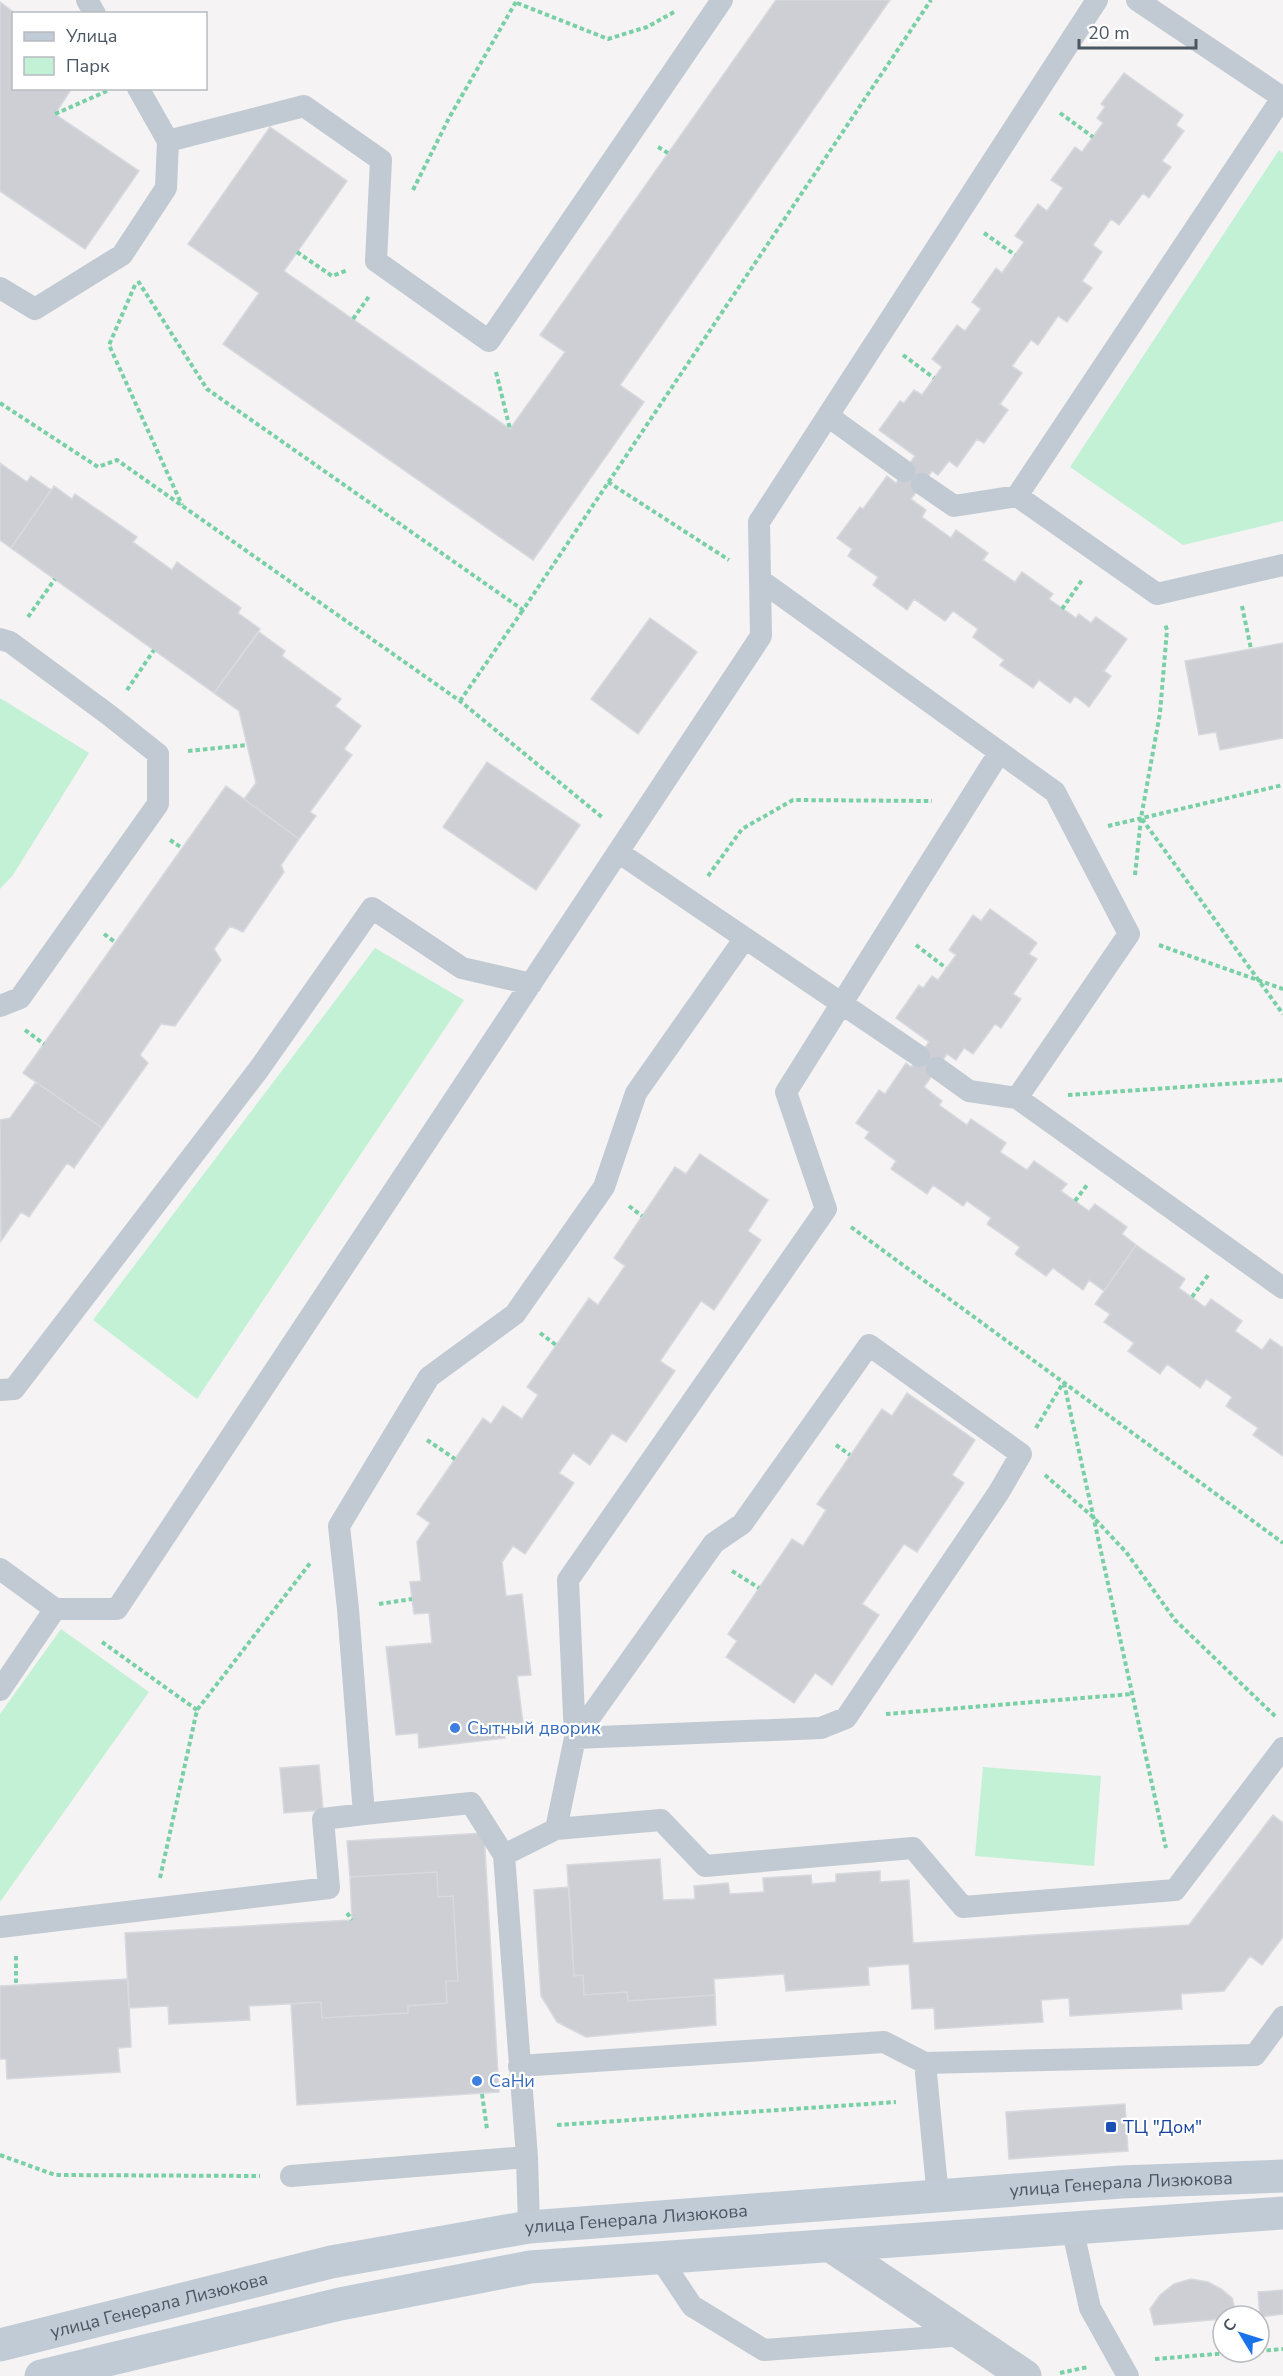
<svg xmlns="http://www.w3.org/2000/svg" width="1283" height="2376" viewBox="0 0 1283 2376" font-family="'Nunito Sans',sans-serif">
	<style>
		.green { fill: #c3f1d5 }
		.building { fill: #cdcfd5; stroke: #d7d9de; stroke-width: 1.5 }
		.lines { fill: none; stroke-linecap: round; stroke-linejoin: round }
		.path { stroke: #7ad0a6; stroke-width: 4; stroke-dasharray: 4.5 3; stroke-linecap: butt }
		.service { stroke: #c1cad2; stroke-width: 22 }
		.minor { stroke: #c1cad2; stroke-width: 33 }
		.secondary { stroke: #c1cbd6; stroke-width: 33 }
		.shop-dot { fill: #3f7fe0; stroke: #fff; stroke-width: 2 }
		.transit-dot { fill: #1a4fb4; stroke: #fff; stroke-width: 2 }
		.labels { text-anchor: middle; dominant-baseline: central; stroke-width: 4.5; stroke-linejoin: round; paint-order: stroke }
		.shop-label { font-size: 18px; fill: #366cbe; stroke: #fff; text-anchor: start }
		.transit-label { font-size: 18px; fill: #164399; stroke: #fff; text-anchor: start }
		.street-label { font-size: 18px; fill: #4a5661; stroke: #fff }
	</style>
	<rect width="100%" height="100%" fill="#f5f3f3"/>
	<path class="green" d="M1279,150L1283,153V521L1183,545L1070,467Z
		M0,698L89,753L13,875L0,889Z
		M375,948L464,1000L197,1399L93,1320Z
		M61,1629L149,1692L0,1902V1714Z
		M983,1767L1101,1776L1094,1866L975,1856Z"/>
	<path class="building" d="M776,0H890L620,385L644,402L533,560L223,344L259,293L188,244L270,127L347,181L284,271L510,429L565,352L540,335Z
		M0,2L16,14H14V88H72L55,114L139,171L85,249L0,191Z
		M1124,73L1183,115L1176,125L1184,131L1162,161L1171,167L1149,198L1143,193L1119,225L1111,219L1093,245L1102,252L1082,281L1092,288L1067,322L1058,316L1038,345L1031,340L1012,366L1022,373L1000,404L1008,410L984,443L977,439L957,467L949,461L938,475L932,471L911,499L926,510L922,517L951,538L956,530L988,553L983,560L1015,582L1022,572L1053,594L1049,599L1076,618L1079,614L1091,623L1096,617L1127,639L1104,671L1111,676L1089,707L1075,696L1070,703L1039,680L1033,688L1000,665L1004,660L973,637L978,629L953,611L945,621L914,599L907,610L873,585L878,577L848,556L852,549L837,538L860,507L863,509L887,476L896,483L915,456L879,430L900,401L904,403L914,390L922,395L942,367L932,359L957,325L965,331L981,309L972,302L996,268L1002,273L1024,242L1015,236L1038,204L1047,211L1063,188L1051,180L1075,147L1082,152L1103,123L1097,118L1105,107L1101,104Z
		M0,463L27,482L31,476L51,490L11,548L0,540Z
		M54,486L72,499L75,494L137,537L133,542L172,570L177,562L241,608L238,613L260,629L214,693L11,548Z
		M650,618L697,652L638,734L591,699Z
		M259,632L285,651L282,656L341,699L335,706L361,726L344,749L352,755L310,812L316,816L299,839L244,799L256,783L239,711L214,693Z
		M1283,643V738L1220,750L1216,732L1199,735L1185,661Z
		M487,762L580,825L536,890L443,827Z
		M226,786L299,839L281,865L284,872L243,932L230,926L214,949L221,960L175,1026L161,1024L140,1055L148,1063L102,1128L23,1073Z
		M990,909L1037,943L1029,954L1037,959L1013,994L1021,999L1001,1028L995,1024L973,1054L964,1048L956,1060L947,1054L924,1087L942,1101L939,1105L967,1125L971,1119L1006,1143L1000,1152L1027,1170L1034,1161L1067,1184L1061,1191L1089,1211L1095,1204L1127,1227L1122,1234L1136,1245L1104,1291L1089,1280L1083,1290L1053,1268L1046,1276L1015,1254L1020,1247L987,1224L991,1218L967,1201L963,1206L933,1185L927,1194L891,1169L896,1161L865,1138L869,1132L856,1123L879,1090L885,1094L906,1063L911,1067L929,1042L896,1018L919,985L923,988L932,976L938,980L956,955L949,950L973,915L981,921Z
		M36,1082L102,1128L74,1168L67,1163L29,1217L21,1212L1,1241L0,1120L10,1118Z
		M700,1154L768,1200L748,1231L761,1240L714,1310L701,1301L660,1361L675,1371L626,1442L612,1433L590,1465L573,1453L559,1473L574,1483L525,1554L513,1546L502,1562L506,1596L522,1594L531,1675L517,1676L523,1723L503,1725L505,1738L419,1748L418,1733L396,1735L386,1647L432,1643L429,1613L414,1614L412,1599L410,1582L421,1581L417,1542L430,1523L417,1514L483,1418L491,1424L503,1406L522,1419L538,1395L527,1387L589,1298L598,1305L625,1266L614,1258L675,1167L686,1174Z
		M1136,1245L1185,1279L1179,1288L1205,1307L1211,1299L1242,1321L1235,1331L1262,1350L1270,1339L1283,1348V1456L1253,1435L1258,1428L1226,1406L1232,1397L1206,1379L1200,1388L1167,1364L1160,1374L1128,1351L1134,1343L1104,1322L1110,1314L1095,1304Z
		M907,1393L975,1440L952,1475L964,1483L917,1552L904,1544L862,1604L879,1615L832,1685L815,1673L794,1703L726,1657L737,1641L728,1634L792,1539L803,1546L826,1510L817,1504L882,1409L892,1416Z
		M319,1765L323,1810L284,1813L280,1768Z
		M1273,1815L1283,1823V1937L1262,1965L1250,1956L1224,1991L1181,1994L1182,2009L1070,2016L1069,1998L1041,2000L1043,2022L935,2029L934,2008L912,2009L909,1964L868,1967L869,1985L786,1991L784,1974L714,1979L715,1995L628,2001L627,1992L584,1995L583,1975L574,1976L567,1865L660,1859L663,1900L695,1899L694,1886L728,1883L730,1894L764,1892L763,1878L811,1875L812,1884L836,1882V1874L880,1871V1882L909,1880L913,1943L1189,1925Z
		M484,1833L499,2092L297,2105L291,2004L321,2002L322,2018L408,2013V2006L447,2003L446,1981H458L453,1896L438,1897L437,1872L350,1877L347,1841Z
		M437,1872L438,1897L453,1896L458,1981H446L447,2003L408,2006V2013L322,2018L321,2002L249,2006L250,2020L169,2024L168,2006L129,2008L125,1933L352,1920L350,1877Z
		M569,1887L574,1976L583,1975L584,1995L627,1992L628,2001L715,1995L716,2025L586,2037L557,2022L541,1996L534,1890Z
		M128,1979L131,2047L118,2048L120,2072L7,2079L6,2059H0V1986Z
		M1125,2104L1128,2151L1009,2159L1006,2112Z
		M1191,2279L1208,2282L1221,2289L1232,2298L1235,2309V2316H1223V2319L1154,2325L1150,2309L1160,2295L1174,2284Z
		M1283,2290V2314L1260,2317L1258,2292Z"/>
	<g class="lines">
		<path class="path" d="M517,3L608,39L647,27L674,12
			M1060,113L1093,137
			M55,114L107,91
			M658,147L668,153
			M413,190L449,118L517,0
			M984,233L1015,255
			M297,252L332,276L348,270
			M138,281L207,389L523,610L931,0
			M135,285L109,345L182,505
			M353,319L370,295
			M903,355L934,378
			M496,372L510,429
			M0,403L98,467L117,460L460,701L603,818
			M608,482L729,560
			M1242,606L1251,649
			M1062,609L1082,580
			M28,617L55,579
			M127,690L154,650
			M460,701L523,610
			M188,751L247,745
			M1142,819L1283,1014
			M1108,826L1283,785
			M170,840L182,848
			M1135,875L1141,818L1160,713L1167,630L1165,624
			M708,876L742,829L793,800L932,801
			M104,934L115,942
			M916,945L946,968
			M1159,945L1283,989
			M25,1030L44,1044
			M1068,1095L1283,1080
			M1075,1201L1087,1185
			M629,1206L642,1216
			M851,1227L1283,1543
			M1192,1297L1209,1274
			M540,1333L556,1345
			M1064,1383L1166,1848
			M1036,1428L1063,1383
			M427,1440L455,1459
			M836,1445L850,1455
			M1045,1475L1093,1517L1126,1552L1175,1620L1277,1718
			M732,1571L759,1588
			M379,1604L412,1599
			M102,1642L197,1710
			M886,1714L1132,1694
			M160,1878L197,1710L311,1562
			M347,1913L352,1920
			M16,1956V1985
			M482,2094L487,2129
			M557,2125L896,2102
			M0,2155L55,2175L260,2176
			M1259,2351L1283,2349
			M1155,2359L1241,2352
			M1060,2373L1088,2367"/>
		<path class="service" d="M87,0L95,14
			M1137,0L1283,98
			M1282,98L1017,496L1157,594L1283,565
			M168,141L304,106L381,160L376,261L489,341L722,0
			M0,288L35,309L122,255L166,188L168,141L138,88
			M828,416L904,471
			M922,484L954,506L1017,496
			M760,580L1055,792L1129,934L1017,1098L1283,1288
			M0,639L10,642L109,715L158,754V804L20,998L0,1006
			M618,852L919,1056
			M937,1068L969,1091L1017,1098
			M869,1345L1021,1454L999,1492L846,1718L821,1728L575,1738L714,1543L742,1524Z
			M0,1390L14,1389L259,1069L372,908L462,968L531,984
			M0,1569L55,1609L0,1690
			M55,1609H117L761,636L759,522L1097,0
			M556,1829L575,1738L568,1580L826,1209L786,1092L999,753
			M504,1855L556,1829L661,1820L705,1866L913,1848L963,1907L1175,1890L1283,1748
			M0,1927L329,1888L323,1819L364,1814
			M925,2063L938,2197
			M519,2066L884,2042L925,2063L1255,2055L1283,2017
			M291,2176L527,2157
			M529,2227L527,2157L504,1855L471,1803L364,1814L348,1609L339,1526L429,1377L515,1314L604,1187L636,1093L745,938
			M1072,2227L1090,2308L1128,2376
			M660,2258L692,2306L764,2350L964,2335"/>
		<path class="minor" d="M831,2246L1025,2376"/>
		<g class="secondary">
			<path id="s1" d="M0,2345L331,2262L529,2227L1121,2182L1283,2176"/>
			<path d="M41,2376L340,2304L530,2267L1283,2213"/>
		</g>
	</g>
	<g class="shop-dot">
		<circle cx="455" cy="1728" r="6"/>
		<circle cx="477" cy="2081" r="6"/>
	</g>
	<rect class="transit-dot" x="1105" y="2121" width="12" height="12" rx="3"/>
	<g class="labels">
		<g class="shop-label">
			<text x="467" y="1728">Сытный дворик</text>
			<text x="489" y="2081">СаНи</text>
		</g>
		<g class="transit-label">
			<text x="1123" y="2127">ТЦ "Дом"</text>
		</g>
		<g class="street-label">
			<text stroke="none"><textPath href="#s1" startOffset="1136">улица Генерала Лизюкова</textPath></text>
			<text stroke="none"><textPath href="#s1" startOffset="650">улица Генерала Лизюкова</textPath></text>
			<text stroke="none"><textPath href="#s1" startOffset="164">улица Генерала Лизюкова</textPath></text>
		</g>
	</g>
	<rect x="12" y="12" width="195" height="78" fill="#ffffff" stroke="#b7bbc0" stroke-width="1.5"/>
	<rect x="24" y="32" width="30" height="9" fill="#c1cbd6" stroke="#b7bbc0" stroke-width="1.5"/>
	<text x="66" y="42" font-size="18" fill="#4a5661">Улица</text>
	<rect x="24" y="57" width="30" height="18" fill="#c3f1d5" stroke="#b7bbc0" stroke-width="1.5"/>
	<text x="66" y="72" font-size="18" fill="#4a5661">Парк</text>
	<g transform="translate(1241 2334) rotate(308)"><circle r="28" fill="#ffffff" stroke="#b7bbc0" stroke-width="1.5"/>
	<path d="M0-4.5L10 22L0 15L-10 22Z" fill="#1a73e8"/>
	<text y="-9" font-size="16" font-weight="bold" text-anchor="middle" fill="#4a5661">С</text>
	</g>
	<path d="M1079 39v9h117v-9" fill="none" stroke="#4a5661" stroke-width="3"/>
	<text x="1088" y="39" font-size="18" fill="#4a5661" stroke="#ffffff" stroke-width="4.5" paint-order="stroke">20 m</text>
</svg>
